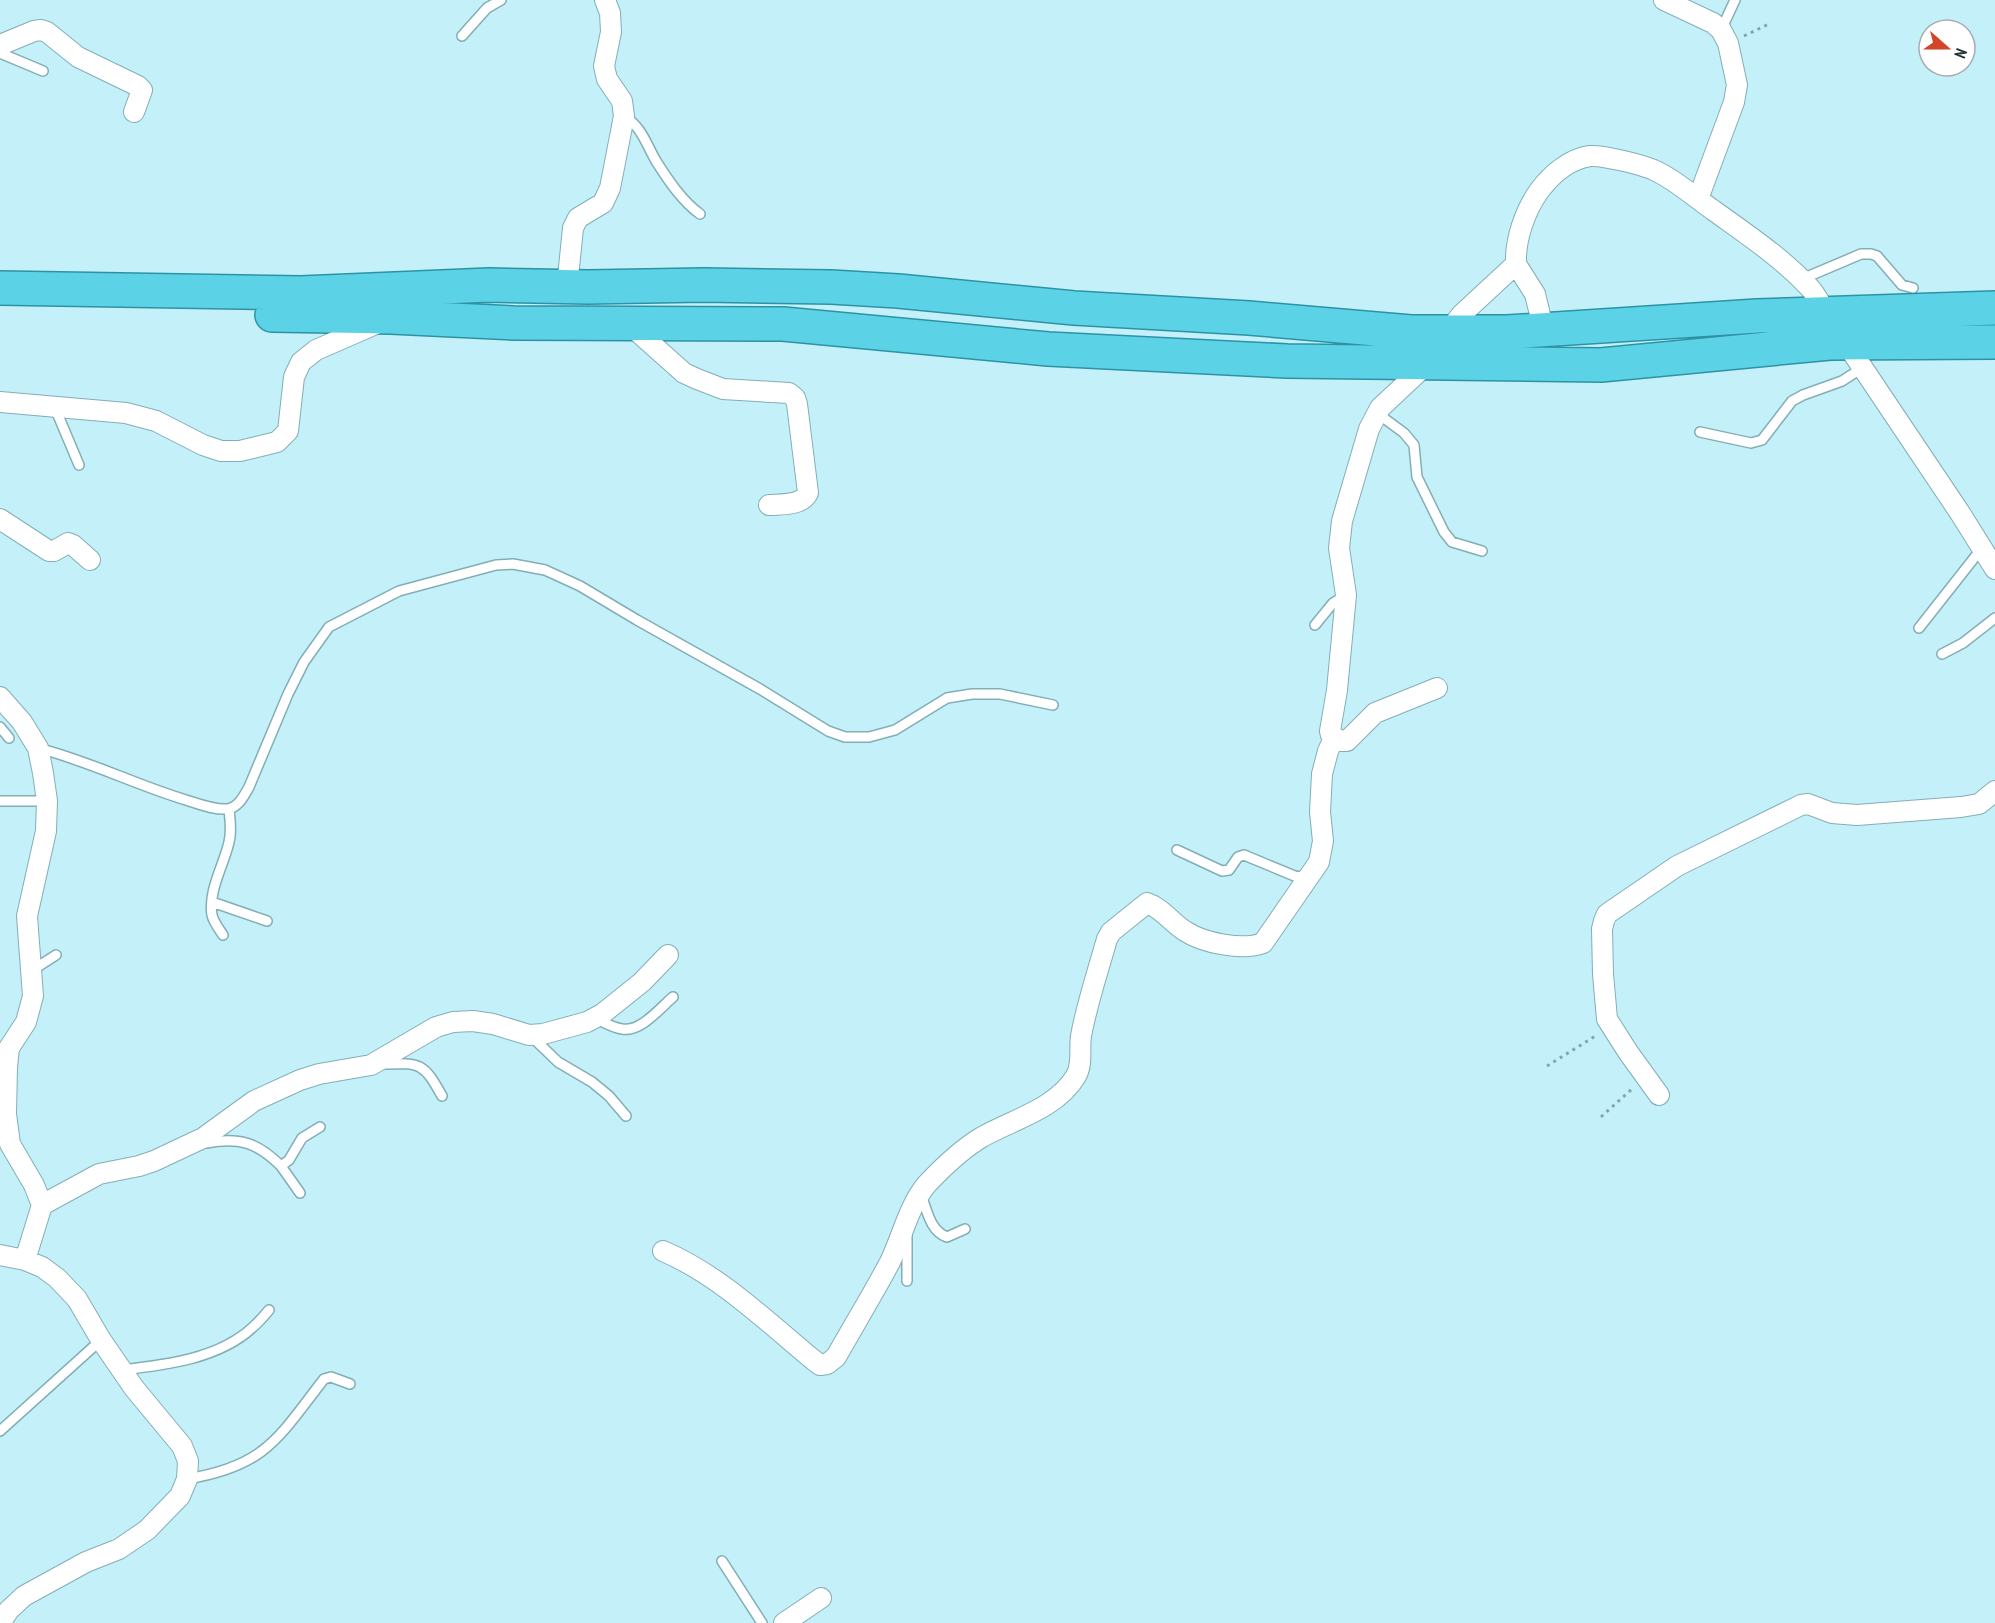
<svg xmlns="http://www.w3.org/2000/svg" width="1995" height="1623" viewBox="0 0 1995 1623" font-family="'PT Sans Narrow',sans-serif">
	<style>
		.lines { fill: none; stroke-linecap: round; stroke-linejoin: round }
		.service-casing { stroke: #83aeb6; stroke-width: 12 }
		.minor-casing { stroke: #83aeb6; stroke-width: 22 }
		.trunk-casing { stroke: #2d93a4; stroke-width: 36 }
		.path { stroke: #84a5ad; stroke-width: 3; stroke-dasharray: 3 4.5; stroke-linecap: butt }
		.service { stroke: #fff; stroke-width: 9 }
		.minor { stroke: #fff; stroke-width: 20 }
		.trunk { stroke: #5cd2e6; stroke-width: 33 }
	</style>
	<rect width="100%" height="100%" fill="#c4f0f9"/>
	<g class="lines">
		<g class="service-casing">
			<path id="service" d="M1721,30L1735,0
				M462,36L487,8L501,0
				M0,53L43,71
				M624,116C642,127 646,144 656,161C668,180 682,201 700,214
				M1802,279L1861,254H1871L1877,256L1902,285L1913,288
				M55,408L79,465
				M1377,413L1404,433L1414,445L1417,477L1444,532L1452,542L1482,551
				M1700,432L1751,443L1762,440L1792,401L1803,395L1842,381L1862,368
				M1315,625L1333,603L1346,595
				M1919,628L1982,548
				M1942,654L1963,643L1995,618
				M0,727L9,738
				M38,748C89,761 136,785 186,800C199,804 214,810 227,809C238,808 244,796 249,787L288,694L304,662L329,627L399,591L496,565L513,564L545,570L580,586L637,620L760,689L828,731L845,737H869L895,730L947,698L972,694H1000L1053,705
				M0,801H47
				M1177,850L1222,871L1229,870L1238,857L1244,855L1297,877L1307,875
				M212,902L267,921
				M223,935C219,929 213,921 212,915C208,890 224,865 229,842C232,831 230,820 229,809
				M31,971L56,955
				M595,1018C603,1022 613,1028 622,1029C641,1032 659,1009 673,997
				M531,1036L558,1062L592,1082L609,1096L626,1116
				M382,1064C421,1063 423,1062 442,1096
				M206,1143C239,1137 257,1142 281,1166L289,1160L302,1138L320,1127
				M281,1166L300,1193
				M921,1195C927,1210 930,1231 947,1237L965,1229
				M907,1235V1281
				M121,1370C165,1365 219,1359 253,1327C259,1322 264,1316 269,1310
				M0,1431L101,1340
				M187,1479C266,1466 278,1438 324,1379L331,1377L350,1384
				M722,1561L762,1623"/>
		</g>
		<g class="minor-casing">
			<path id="minor" d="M1664,0L1713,23L1721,30L1728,43L1737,85L1734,102L1698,199
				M0,45L34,31L41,30L47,32L78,57L138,86L142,90L134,112
				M1516,264L1535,294L1543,327
				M567,287L573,228L578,218L603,203L610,188L624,116L622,101L607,79L604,66L611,32L610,13L605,0
				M629,324L684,373L697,379L723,389L789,393L795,398L797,404L808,493C801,506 782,504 769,505
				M1448,332L1462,314L1516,264C1515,239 1525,211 1539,191C1551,175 1569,159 1590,156C1603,155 1644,165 1656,171C1677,181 1694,197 1713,210C1746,234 1781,257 1809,287C1816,294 1821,305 1826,313
				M1846,343L1960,513L1995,569
				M1428,363L1380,408L1369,429L1342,521L1339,548L1346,595L1337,690L1330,731L1331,735L1341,741H1347L1375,713L1437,688
				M0,402L126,413L156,421L203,445L221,451H240L277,442L288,431L294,377L301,362L316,350L378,323
				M0,519L49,551H54L68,543L73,545L90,560
				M0,697L22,722L38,748L43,773L47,801L46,831L27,916L33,996L26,1022L9,1048L7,1067L6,1114L10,1144L34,1185L42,1205L25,1260
				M1659,1095L1628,1052L1607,1019L1603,974L1602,929L1604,921L1607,914L1677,866L1801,805L1808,804L1832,813L1857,815L1961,807L1979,804L1995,791
				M42,1205L99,1174L139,1166L154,1161L203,1138L254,1101L300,1080L319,1074L371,1065L436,1027L453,1022L473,1021L493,1024L529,1035L543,1034L587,1022L602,1014L642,982L668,955
				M663,1251C719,1275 764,1319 811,1358L820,1365L827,1364L836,1357C854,1325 873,1294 890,1262C902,1237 909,1205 927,1184C943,1167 962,1149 982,1137C1014,1119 1056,1109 1076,1076C1083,1064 1079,1049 1081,1036C1087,1003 1098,971 1107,939L1111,932L1147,903C1162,908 1172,923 1185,931C1203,943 1243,951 1263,943L1319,862L1323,841L1320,812L1322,774L1328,751L1334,738
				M0,1255L25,1260L42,1267L57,1278L77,1299L101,1340L134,1388L182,1446L188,1461L187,1479L180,1496L147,1530L119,1549L86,1562L24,1596L9,1610L0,1623
				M784,1623L821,1598"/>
		</g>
		<g class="trunk-casing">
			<path id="trunk" d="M0,288L301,293L489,285L588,287L704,285L831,287L898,291L1074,308L1249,318L1411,332H1507L1757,316L1995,308
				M272,315L391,317L513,323L783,324L1048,349L1287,361L1601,365L1830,343L1995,342"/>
		</g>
		<path class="path" d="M1744,36L1769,24
			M1547,1066L1597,1035
			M1601,1117L1633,1088"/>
		<use href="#service" class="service"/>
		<use href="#minor" class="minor"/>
		<use href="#trunk" class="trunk"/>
	</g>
	<g transform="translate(1947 48) rotate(111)"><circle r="28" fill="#ffffff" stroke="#a7adaf" stroke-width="1.5"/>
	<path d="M0-4.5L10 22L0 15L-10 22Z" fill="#d14629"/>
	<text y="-9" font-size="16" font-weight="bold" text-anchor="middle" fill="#223337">N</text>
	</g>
</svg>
